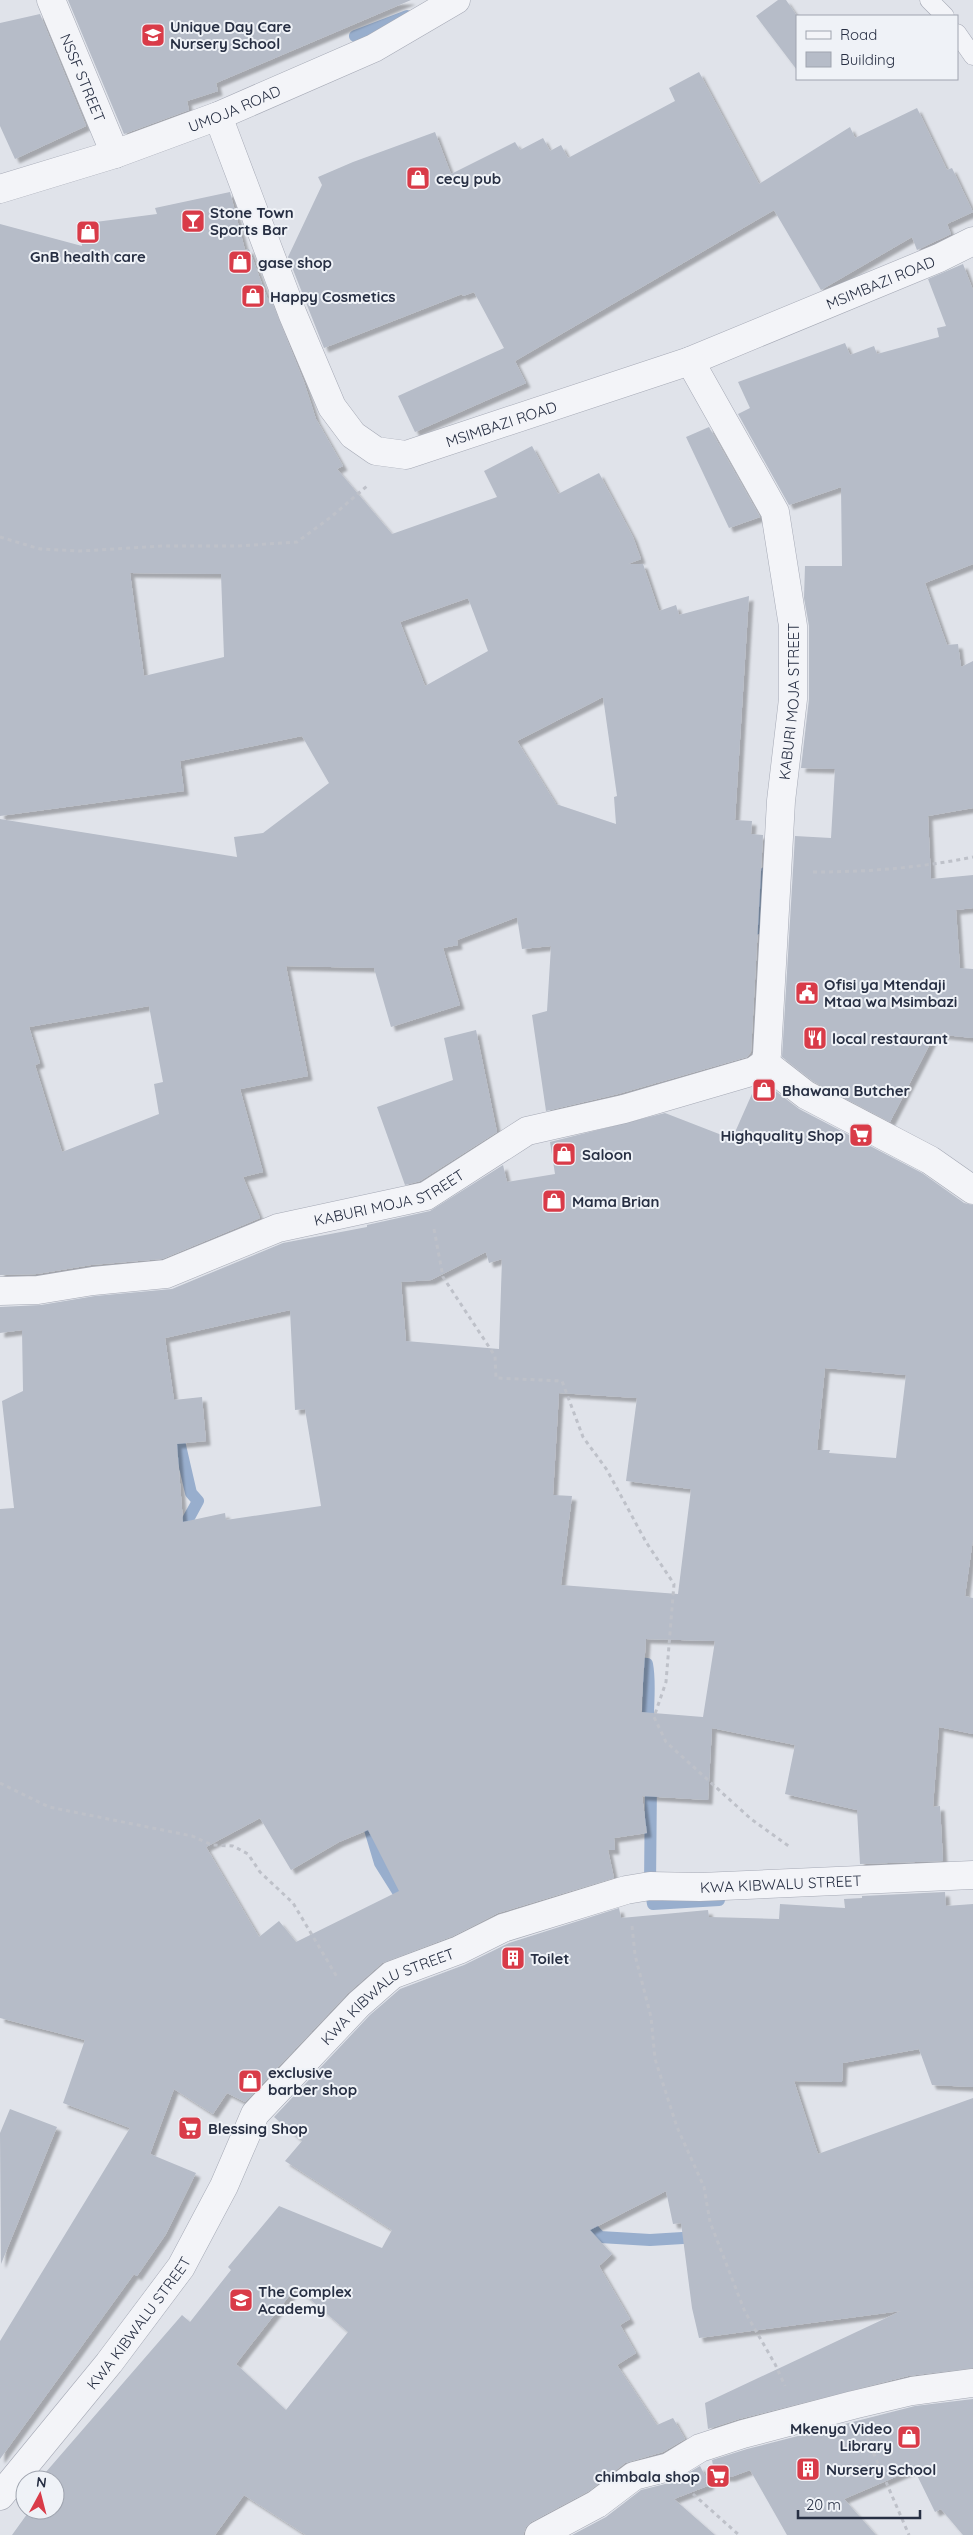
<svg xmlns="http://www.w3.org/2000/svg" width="973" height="2535" viewBox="0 0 973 2535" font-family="Quicksand,sans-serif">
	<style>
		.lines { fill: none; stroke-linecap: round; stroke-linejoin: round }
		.stream { stroke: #98aecd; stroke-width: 12 }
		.building { fill: #b6bcc8; fill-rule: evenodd; filter: url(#shadow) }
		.lane-casing { stroke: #a5a9b5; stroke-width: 19 }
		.street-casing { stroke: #a5a9b5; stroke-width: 29 }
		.path { stroke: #bec1c9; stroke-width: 3; stroke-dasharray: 4 4; stroke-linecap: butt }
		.lane { stroke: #f3f4f8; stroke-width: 18 }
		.street { stroke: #f3f4f8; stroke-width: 28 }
		.labels { text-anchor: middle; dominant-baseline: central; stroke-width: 4; stroke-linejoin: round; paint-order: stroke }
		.poi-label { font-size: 15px; font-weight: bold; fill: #272f43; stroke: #eff2f7; text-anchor: start }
		.street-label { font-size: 15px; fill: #272f43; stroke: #eff2f7 }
	</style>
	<defs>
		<filter id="shadow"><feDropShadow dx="4.5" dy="4.5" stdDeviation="1" flood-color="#0004"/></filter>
	</defs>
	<rect width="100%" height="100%" fill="#e0e3ea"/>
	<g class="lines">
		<path class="stream" d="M355,36L407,16
			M756,929L765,873
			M176,1428L191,1493L198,1501L179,1536
			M629,1662L647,1664C651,1685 647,1706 648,1728
			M651,1780L650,1886L653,1904L719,1900
			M369,1826L380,1863L407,1906
			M582,2218L600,2237L650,2240L699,2237"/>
	</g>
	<path class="building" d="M68,0H411L216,83L218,91L187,101L189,110L124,134Z
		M778,0H786L797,16V70L756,16Z
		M40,14L86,126L15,159L0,126V23Z
		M699,72L759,184L850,127L855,138L917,108L947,170L952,168L973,212L947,224L951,234L917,250L912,237L821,290L774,210L515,361L526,383L415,432L398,396L504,348L474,292L463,296L462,294L324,348L288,257L322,185L318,177L353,162L435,132L451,174L515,142L520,150L543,138L550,151L561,145L568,158L675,101L669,88Z
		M230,192L245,250L249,249L268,300L270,297L304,382L316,419L343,466L337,469L392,534L497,497L484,471L532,446L558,494L599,473L633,537L641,559L628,564H643L659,611L676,605L679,615L749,596L735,820L752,821L751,834L763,835L751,1052L747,1057L618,1094L546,1111L532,1015L547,1011L551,946L522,949L517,917L457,940L458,945L443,948L460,1005L391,1027L374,968L286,966L308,1076L240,1089L263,1172L243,1177L260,1218L162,1259L91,1265L37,1274L0,1275V819L237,857L234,837L263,833L329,783L302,736L180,761L184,791L0,816V224L82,246L80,224L157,214L155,208ZM130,573L221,574L224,657L144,676ZM468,598L488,651L425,686L400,622ZM603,697L617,796L614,797L616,824L556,804L517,741ZM149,1006L163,1082L154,1084L159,1114L62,1152L35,1065L40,1063L29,1027Z
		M963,264L973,290V564L925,583L947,645L958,644L961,667L973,661V808L928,816L931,879L973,875V908L956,910L960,968L973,969V1038L935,1034L890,1122L814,1082L782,1057L795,836L831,838L835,769L801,768L809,699V626L804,598L805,566H842L841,487L789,505L738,414L750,408L738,382L845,343L850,355L874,346L877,354L939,337L937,328L946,326L928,279Z
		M709,427L760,517L729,528L686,437Z
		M476,1030L497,1132L420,1181L405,1185L377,1107L453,1080L444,1038Z
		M765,1083L799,1109L922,1173L964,1203L973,1205V1539L965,1596L973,1598V1734L939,1727L933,1807L940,1806L943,1861L860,1864L857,1810L785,1794L795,1745L712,1728L708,1800L642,1796L647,1833L614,1838L615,1850H608L614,1878L498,1913L453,1936L382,1963L348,1993L245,2102L227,2093L213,2114L174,2089L150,2154L196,2173L166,2234L137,2276L134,2274L0,2459V2341L130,2128L63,2103L85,2040L0,2018V1509L14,1508L2,1401L23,1391L22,1330L0,1333V1307L41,1305L95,1296L172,1289L283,1243L367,1227V1225L430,1211L503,1165L507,1182L555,1174L550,1142L665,1113L732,1139L755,1087ZM486,1252L489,1263L502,1259L499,1349L406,1341L401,1282L431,1280ZM290,1310L295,1410L305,1409L321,1506L226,1520L225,1513L183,1522L177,1444L206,1441L202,1397L174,1400L165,1338ZM825,1368L906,1375L896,1458L829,1453L830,1450H817ZM559,1393L637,1398L626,1481L691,1489L678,1594L561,1585L572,1496L553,1495ZM646,1639L715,1641L703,1717L641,1712ZM260,1818L291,1870L339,1842L368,1830L399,1891L296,1942L279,1921L259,1937L206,1847Z
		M945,1892L946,1906L973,1904V2087L932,2085L919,2049L843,2063L842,2082L794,2081L818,2154L973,2098V2368L908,2376L739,2419L708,2429L705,2403L901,2311L699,2338L692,2308L681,2223L673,2224L666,2191L590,2230L612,2254L599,2266L630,2319L620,2325L636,2353L617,2365L657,2425L673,2418L685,2439L663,2452L625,2463L589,2491L531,2522L526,2527L523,2535H306L244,2495L215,2535H12L30,2510H55V2480H39L182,2315L190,2322L231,2270L228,2267L279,2206L382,2248L392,2230L285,2161L302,2141L274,2117L370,2015L400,1989L464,1965L509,1943L619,1908L621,1918L708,1910L709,1917L779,1919L780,1904L845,1908L844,1899L862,1898V1896ZM296,2287L348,2332L286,2410L236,2364Z
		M10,2109L57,2127L1,2264L0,2133Z
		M973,2399V2535H963L941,2509L935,2512L914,2469L844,2499L876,2535H787L750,2470L731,2477H715L712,2460L747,2449L915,2406Z
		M700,2466L710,2485L674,2499L715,2535H572L606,2517L641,2490L673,2482Z"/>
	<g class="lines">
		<g class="lane-casing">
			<path id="lane" d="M929,0L945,16
				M957,33L973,56"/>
		</g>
		<g class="street-casing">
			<g id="street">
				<path id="s1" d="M51,0L115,154"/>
				<path id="s2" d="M218,116L293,315L332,407L353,435L376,451L406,455L690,361L939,258L973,241"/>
				<path id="s3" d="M0,189L115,154L218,116L374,48L456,0"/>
				<path d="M765,1063L806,1095L930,1160L973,1190"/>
				<path id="s4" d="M0,1291L38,1290L93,1281L166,1274L278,1228L426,1196L527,1131L624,1109L754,1071L765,1063L767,1054L781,801L793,699V626L775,512L690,361"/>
				<path id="s5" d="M0,2496L109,2363L181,2267L224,2186L255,2114L359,2004L392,1975L459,1950L503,1928L626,1890L650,1886L700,1887L973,1875"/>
				<path d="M539,2535L597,2504L634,2476L669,2467L700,2448L743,2434L853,2405L912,2391L973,2383"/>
			</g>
		</g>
		<path class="path" d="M0,537L40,549L80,551L162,546H238L297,542L331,517L367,486
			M813,872C867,872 919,868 973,857
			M434,1229L443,1277L495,1356L496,1378L562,1381L583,1437L607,1470L646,1542L674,1584L666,1682L654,1717L666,1742L751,1819L790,1847
			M0,1783L49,1807L192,1836L212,1845L233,1846L248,1854L260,1872L293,1903L337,1977
			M632,1926L635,1955L651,2017L655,2059L677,2127L704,2187L710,2222L745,2312L775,2364L785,2386
			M867,2438L909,2535
			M693,2494L739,2535"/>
		<use href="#lane" class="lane"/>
		<use href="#street" class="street"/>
	</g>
	<defs>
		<g id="school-square" transform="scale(1.25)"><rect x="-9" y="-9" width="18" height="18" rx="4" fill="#d93b48" stroke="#eff2f7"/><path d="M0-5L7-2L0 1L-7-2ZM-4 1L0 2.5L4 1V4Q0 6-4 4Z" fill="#fff"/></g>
		<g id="shop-square" transform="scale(1.25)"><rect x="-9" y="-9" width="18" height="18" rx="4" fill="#d93b48" stroke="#eff2f7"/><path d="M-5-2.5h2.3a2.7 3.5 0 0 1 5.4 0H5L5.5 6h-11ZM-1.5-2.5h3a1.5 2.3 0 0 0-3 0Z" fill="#fff"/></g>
		<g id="bar-square" transform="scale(1.25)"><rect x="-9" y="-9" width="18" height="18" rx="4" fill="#d93b48" stroke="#eff2f7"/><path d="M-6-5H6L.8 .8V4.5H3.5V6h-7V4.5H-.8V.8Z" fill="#fff"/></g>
		<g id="civic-square" transform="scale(1.25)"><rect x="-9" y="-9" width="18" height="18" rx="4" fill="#d93b48" stroke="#eff2f7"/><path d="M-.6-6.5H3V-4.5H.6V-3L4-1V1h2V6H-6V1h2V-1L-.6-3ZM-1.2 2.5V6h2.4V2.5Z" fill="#fff"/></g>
		<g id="restaurant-square" transform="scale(1.25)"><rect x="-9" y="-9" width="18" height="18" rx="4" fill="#d93b48" stroke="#eff2f7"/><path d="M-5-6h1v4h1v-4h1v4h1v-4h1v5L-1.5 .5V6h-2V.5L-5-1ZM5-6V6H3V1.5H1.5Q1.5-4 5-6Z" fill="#fff"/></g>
		<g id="supermarket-square" transform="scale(1.25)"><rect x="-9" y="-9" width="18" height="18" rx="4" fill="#d93b48" stroke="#eff2f7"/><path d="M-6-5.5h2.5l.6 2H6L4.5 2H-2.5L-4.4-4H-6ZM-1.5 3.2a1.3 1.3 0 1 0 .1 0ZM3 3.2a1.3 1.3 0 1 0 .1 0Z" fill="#fff"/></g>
		<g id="building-square" transform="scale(1.25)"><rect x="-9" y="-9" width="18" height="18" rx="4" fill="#d93b48" stroke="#eff2f7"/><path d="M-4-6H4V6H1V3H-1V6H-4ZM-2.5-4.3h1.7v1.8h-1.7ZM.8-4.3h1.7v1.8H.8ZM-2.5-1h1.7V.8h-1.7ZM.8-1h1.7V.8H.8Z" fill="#fff"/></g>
	</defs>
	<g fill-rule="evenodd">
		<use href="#school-square" x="153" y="35"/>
		<use href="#shop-square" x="418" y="178"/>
		<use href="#bar-square" x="193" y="221"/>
		<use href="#shop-square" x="88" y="232"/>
		<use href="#shop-square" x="240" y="262"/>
		<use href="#shop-square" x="253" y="296"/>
		<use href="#civic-square" x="807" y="993"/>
		<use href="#restaurant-square" x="815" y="1038"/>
		<use href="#shop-square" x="764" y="1090"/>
		<use href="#supermarket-square" x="861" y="1135"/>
		<use href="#shop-square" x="564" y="1154"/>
		<use href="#shop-square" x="554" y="1201"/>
		<use href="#building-square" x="513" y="1958"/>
		<use href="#shop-square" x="250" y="2081"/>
		<use href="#supermarket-square" x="190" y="2128"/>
		<use href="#school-square" x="241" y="2300"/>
		<use href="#shop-square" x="909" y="2437"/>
		<use href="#building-square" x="808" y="2469"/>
		<use href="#supermarket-square" x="718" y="2476"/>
	</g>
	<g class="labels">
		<g class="poi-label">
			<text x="170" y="26">Unique Day Care<tspan x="170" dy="17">Nursery School</tspan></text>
			<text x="436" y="178">cecy pub</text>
			<text x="210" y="212">Stone Town<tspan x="210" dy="17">Sports Bar</tspan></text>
			<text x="88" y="256" text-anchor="middle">GnB health care</text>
			<text x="258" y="262">gase shop</text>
			<text x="270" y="296">Happy Cosmetics</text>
			<text x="824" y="984">Ofisi ya Mtendaji<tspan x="824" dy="17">Mtaa wa Msimbazi</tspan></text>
			<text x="832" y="1038">local restaurant</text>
			<text x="782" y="1090">Bhawana Butcher</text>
			<text x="844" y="1135" text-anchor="end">Highquality Shop</text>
			<text x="582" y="1154">Saloon</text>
			<text x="572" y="1201">Mama Brian</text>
			<text x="530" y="1958">Toilet</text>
			<text x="268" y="2072">exclusive<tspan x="268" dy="17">barber shop</tspan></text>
			<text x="208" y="2128">Blessing Shop</text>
			<text x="258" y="2291">The Complex<tspan x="258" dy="17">Academy</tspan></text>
			<text x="892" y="2428" text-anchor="end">Mkenya Video<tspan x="892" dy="17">Library</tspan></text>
			<text x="826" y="2469">Nursery School</text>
			<text x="700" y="2476" text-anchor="end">chimbala shop</text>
		</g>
		<g class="street-label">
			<text stroke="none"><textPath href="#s1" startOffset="84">NSSF STREET</textPath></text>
			<text stroke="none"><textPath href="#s3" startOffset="248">UMOJA ROAD</textPath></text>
			<text stroke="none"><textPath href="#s2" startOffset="911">MSIMBAZI ROAD</textPath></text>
			<text stroke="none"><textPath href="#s2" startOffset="506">MSIMBAZI ROAD</textPath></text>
			<text stroke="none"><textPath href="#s4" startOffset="1171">KABURI MOJA STREET</textPath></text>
			<text stroke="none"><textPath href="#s4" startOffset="404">KABURI MOJA STREET</textPath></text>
			<text stroke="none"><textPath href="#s5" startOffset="1062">KWA KIBWALU STREET</textPath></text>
			<text stroke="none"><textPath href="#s5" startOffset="642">KWA KIBWALU STREET</textPath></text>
			<text stroke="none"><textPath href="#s5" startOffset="222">KWA KIBWALU STREET</textPath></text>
		</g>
	</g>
	<rect x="796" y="15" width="162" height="65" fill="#eff2f7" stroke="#9fa4af"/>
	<rect x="806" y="31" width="25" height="8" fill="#f3f4f8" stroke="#9fa4af"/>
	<text x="840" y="40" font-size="15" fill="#272f43">Road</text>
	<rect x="806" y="52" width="25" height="15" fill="#b6bcc8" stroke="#9fa4af"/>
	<text x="840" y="65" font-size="15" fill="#272f43">Building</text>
	<g transform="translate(40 2495) rotate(7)"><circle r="24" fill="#eff2f7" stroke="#9fa4af"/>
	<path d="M0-4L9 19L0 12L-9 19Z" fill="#d93b48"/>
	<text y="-8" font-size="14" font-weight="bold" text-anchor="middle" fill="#272f43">N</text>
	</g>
	<path d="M798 2510v8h122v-8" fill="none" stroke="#272f43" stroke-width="2.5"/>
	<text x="806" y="2510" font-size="15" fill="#272f43" stroke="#eff2f7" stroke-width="4" paint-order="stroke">20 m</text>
</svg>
